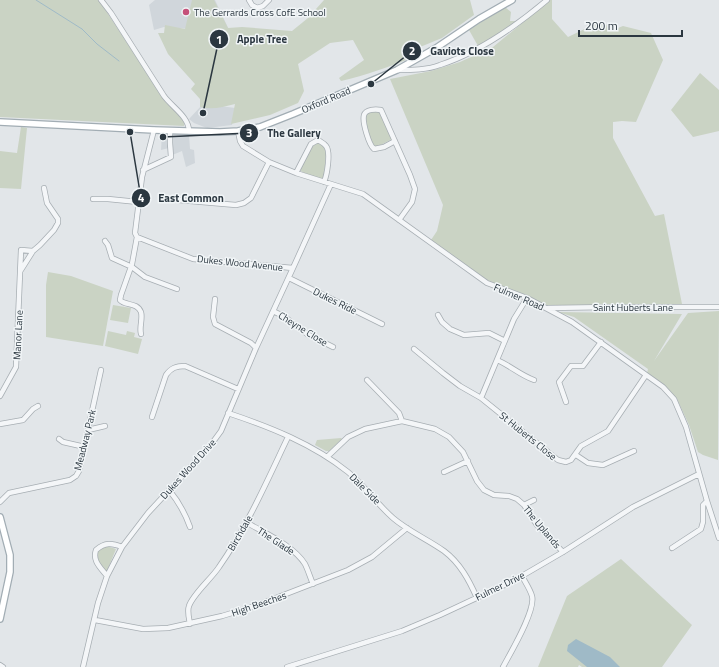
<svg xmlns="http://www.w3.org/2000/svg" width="719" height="667" viewBox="0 0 719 667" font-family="'Titillium Web',sans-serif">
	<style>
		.built { fill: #d0d6db }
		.green { fill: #cad3c4 }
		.water { fill: #9fbac7 }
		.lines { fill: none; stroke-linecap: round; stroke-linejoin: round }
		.stream { stroke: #9fbac7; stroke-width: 1 }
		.minor-casing { stroke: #a7aeb3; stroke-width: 6 }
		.major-casing { stroke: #a2adb4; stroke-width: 8 }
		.minor { stroke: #f4f6f8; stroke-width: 4.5 }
		.major { stroke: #fff; stroke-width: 5.5 }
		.poi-dot { fill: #c55079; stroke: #f1f5f7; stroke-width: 1.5 }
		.labels { text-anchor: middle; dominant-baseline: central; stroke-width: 3; stroke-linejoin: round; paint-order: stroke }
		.poi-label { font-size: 10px; fill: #2b3740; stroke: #f1f5f7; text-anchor: start }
		.street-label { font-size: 10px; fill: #2b3740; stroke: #f1f5f7 }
		.leader { fill: none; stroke: #2b3740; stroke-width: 1.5 }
		.callout-dot { fill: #2b3740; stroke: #f1f5f7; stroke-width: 1.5 }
		.mark-label { font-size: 12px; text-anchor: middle; font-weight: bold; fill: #fff }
		.callout-label { font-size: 11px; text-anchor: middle; font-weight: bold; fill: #2b3740; stroke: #f1f5f7; stroke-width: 3; stroke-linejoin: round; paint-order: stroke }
	</style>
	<rect width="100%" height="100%" fill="#e2e6e9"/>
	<path class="built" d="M155,0H215L230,32L164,27L154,30L149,5Z
		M205,104L235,108L232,125L207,128L194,123L189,119L202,105Z
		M162,134L189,135L190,149L194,150L195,163L186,167L182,151L170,156L169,148L161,150Z"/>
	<path class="green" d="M0,0H99L163,98L185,120L184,126L0,117Z
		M192,0H214L228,28L242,27L292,31L308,18L324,0H470L474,15L442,38L408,52L413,57C389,67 366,75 341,81L339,78L364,60L353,40L330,43L298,64L304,91L298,103L270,115L231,124L235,104C223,107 212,110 200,107V99L191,89L195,84L168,54L158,33H164L165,25L185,29Z
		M550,0H552V19L568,37L597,23L618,28L623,26L651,33L663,60L636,122L622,121L613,122V138L655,216L664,214L682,304L572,305L547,306L487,280L431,240L437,231L443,205L390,79L431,71L460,62L493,47Z
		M505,7L511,12L510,21H517L486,43L478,46L469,30L483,18Z
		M700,73L719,90V131L693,137L671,110Z
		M379,110L392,139L377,147L372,145L365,118L367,113Z
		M21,127L27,128L21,189L0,188V151L17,153Z
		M319,142L325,146L326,154L324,177L320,179L304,173L301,171V168L312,144Z
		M48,272L71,276L113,291L103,346L46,337V285Z
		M113,305L131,308L128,323L110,320Z
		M719,311L718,460L703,455L698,452L689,425L677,399L647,373L648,369L574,317L558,312L682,314L654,361L688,313Z
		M108,331L126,335L127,331L135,333L134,337L142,339L138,354L105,346Z
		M341,438L342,439L329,451H326L315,445L317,440Z
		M103,545L116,549L107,571H103L96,560L98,549Z
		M621,559L692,625L662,667H582L579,665L578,667H538L567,596Z"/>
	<path class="water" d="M576,639L610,657L620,667H587L567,651L568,645Z"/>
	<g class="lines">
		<path class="stream" d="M36,0L82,29
			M82,29L97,44L119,61"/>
		<g class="minor-casing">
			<path id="minor" d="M101,0L111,13L164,96C172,107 189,117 189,131
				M249,0L252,5L257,8L263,6L269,0
				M398,70C412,70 427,70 440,65C480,52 515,27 547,0
				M154,130L142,177L135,233L137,237L193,259L293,268L331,184
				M238,131L240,141L243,146L269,162L296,173L363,194L487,283L527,298L572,322L663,387L674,399L686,427L707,501L719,538
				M395,141L384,147L374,149C369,145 362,122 364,115C366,109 376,109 381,110L410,175L415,189L412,202L399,220
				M143,170L171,157L170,143V131
				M296,173L311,144L318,140C321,142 324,143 326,146C331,152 327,175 324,182
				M93,199H108L138,202
				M178,200L236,205L244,203L251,198L269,162
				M137,237L132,264L121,295L120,300C125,306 137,302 141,312C143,319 139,327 141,334
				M105,241L108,245L112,258L132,267L145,277L177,289
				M21,270L33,251L40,245L54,230L58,223V219L47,203L44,188
				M289,278L382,324
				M215,299L213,317L215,324L251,343L256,348
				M548,308L611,307H719
				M273,311L285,317L307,334L333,347
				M438,315L442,322L450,329L464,335L489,333L505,341
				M414,349L443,373L460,386L481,398L558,460L566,462L571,460L581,446L608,431L646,375
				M497,360C511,366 520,375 534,380
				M367,380L399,413L402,421
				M0,396L16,367L21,250L33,251
				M481,398L514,319L527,298
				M566,402L559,382L571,366H583L601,342
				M228,413C270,427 313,444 348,472C365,486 377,504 393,518C408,531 427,539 444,551C460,563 469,580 477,598
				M152,417L166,375C171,368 176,366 185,366L238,389
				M0,424L23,420L33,409L38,406
				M88,430L105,426
				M59,439L63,442L85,447
				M576,455L588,463L603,465L634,451
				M327,457L348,437L365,429L402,421L435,429L449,437L463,452L477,481L484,490L494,495L509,496L517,499L524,505L537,525L563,552
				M444,472L468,461
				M169,490C179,502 185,513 190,527
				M0,502L9,493L70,480L76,476L79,471L101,370
				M524,505L534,500
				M246,522C264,533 293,545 305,564C308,570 310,577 313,584
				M672,548L701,529L703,522V505L707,501
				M107,576C101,568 92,561 96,550C105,542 112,543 122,547
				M95,620L143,629L168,628L222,616L255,606L348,570L372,557L407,528
				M190,624C189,618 187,611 189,606C193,594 212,578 219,567C247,527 267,481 288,437
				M0,665L3,667
				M83,667L98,603L107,576L122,547L148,513L210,446L221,431L256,348L293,268
				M287,667L402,631L440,615L515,580L563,552L633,507L699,474
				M503,667C511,652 536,610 532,596C530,589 525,582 522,576"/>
		</g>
		<g class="major-casing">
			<path id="major" d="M0,122L154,130L220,132L238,131L260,127L293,114L397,70L436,48L479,19L512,0
				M0,517L10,555V572L0,619"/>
		</g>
		<use href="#minor" class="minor"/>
		<use href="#major" class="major"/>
	</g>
	<circle class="poi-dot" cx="186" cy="12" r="4"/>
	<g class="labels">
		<g class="poi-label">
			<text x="194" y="12">The Gerrards Cross CofE School</text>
		</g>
		<g class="street-label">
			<text transform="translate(326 100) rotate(-23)">Oxford Road</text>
			<text transform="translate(240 263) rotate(6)">Dukes Wood Avenue</text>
			<text transform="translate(519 297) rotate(23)">Fulmer Road</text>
			<text transform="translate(335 301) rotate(26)">Dukes Ride</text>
			<text x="633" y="307">Saint Huberts Lane</text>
			<text transform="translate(303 329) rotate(32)">Cheyne Close</text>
			<text transform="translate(18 335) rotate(-87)">Manor Lane</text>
			<text transform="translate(528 436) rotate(39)">St Huberts Close</text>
			<text transform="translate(85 440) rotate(-76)">Meadway Park</text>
			<text transform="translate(188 469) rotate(-48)">Dukes Wood Drive</text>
			<text transform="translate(365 489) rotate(45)">Dale Side</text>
			<text transform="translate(542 527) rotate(50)">The Uplands</text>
			<text transform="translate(240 533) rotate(-60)">Birchdale</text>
			<text transform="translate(276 541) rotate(33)">The Glade</text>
			<text transform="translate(500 586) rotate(-26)">Fulmer Drive</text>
			<text transform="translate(259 604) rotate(-19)">High Beeches</text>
		</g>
	</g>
	<path class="leader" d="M203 113L219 39M371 84L412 51M163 137L249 133M130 132L141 198"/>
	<g class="callout-dot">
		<circle cx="203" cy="113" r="4"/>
		<circle cx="371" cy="84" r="4"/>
		<circle cx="163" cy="137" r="4"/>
		<circle cx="130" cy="132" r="4"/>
		<circle cx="219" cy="39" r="10"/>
		<circle cx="412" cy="51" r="10"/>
		<circle cx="249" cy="133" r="10"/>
		<circle cx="141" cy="198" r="10"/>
	</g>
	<g class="mark-label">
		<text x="219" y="44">1</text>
		<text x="412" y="55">2</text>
		<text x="249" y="137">3</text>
		<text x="141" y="202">4</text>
	</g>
	<g class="callout-label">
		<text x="262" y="43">Apple Tree</text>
		<text x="462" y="55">Gaviots Close</text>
		<text x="294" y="137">The Gallery</text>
		<text x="191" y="202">East Common</text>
	</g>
	<path d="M579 30v6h103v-6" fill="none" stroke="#2b3740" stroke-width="2"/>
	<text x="585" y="30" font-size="12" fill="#2b3740" stroke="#f1f5f7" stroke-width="3" paint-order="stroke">200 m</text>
</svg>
